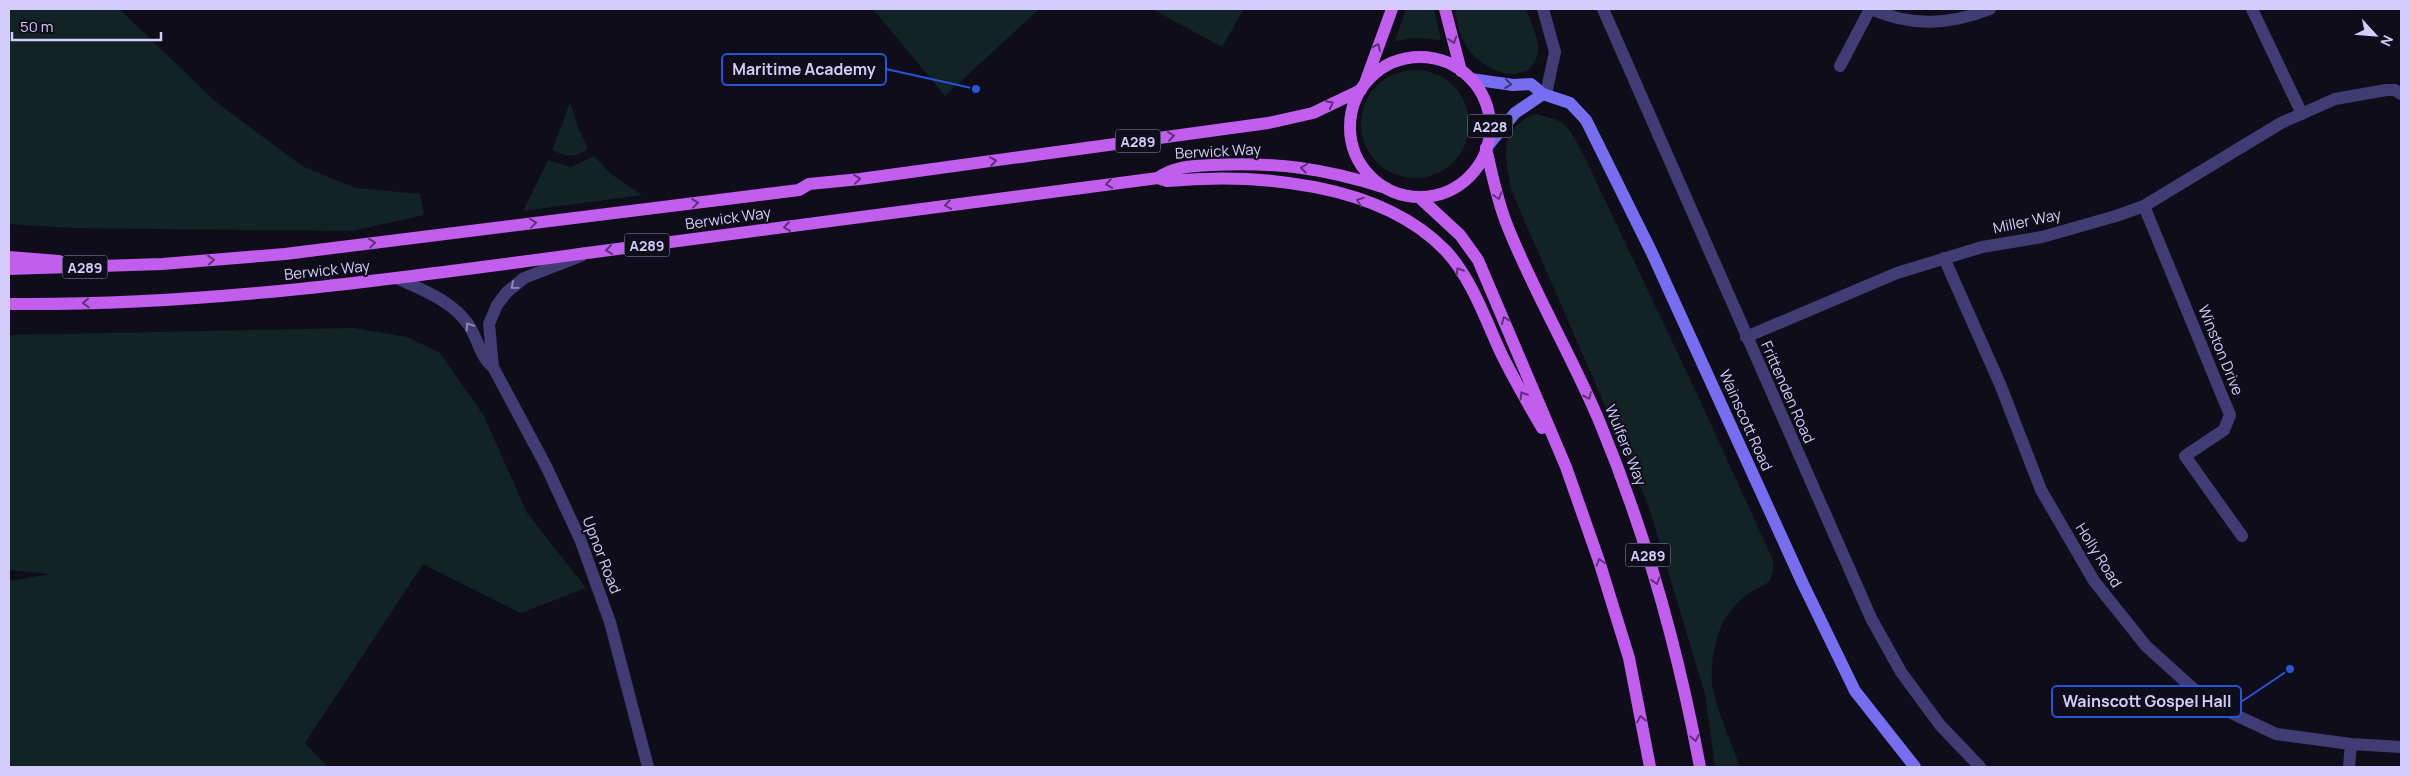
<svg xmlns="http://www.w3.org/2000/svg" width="2410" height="776" viewBox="0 0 2410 776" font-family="Manrope,sans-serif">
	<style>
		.green { fill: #112324 }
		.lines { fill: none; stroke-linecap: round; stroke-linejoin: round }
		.street { stroke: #423c75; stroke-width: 12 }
		.secondary { stroke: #776df0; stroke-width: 12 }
		.primary { stroke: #c15eee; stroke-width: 12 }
		.oneway { stroke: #60317a }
		.oneway2 { stroke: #393370 }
		.oneway3 { stroke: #8b84b8 }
		.labels { text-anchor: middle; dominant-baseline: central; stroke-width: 4; stroke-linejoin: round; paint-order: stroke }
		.shield { fill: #100d1b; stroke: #9993b7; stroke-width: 1 }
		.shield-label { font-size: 14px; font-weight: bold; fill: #d4ccfa }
		.street-label { font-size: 15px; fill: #d4ccfa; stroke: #100d1b }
		.leader { fill: none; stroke: #2654da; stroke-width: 2 }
		.callout-dot { fill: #2654da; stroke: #100d1b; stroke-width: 2 }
		.callout { fill: #100d1b; stroke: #2654da; stroke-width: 2 }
		.callout-label { font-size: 16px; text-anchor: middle; font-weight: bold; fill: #d4ccfa }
	</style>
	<rect width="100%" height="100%" fill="#100d1b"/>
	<path class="green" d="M9,9H119L216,102L302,166L355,188L420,194L424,215L352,231L73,228L9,224Z
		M873,9H1039L945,96Z
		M1152,9H1244L1222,47Z
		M1406,9H1434L1441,40L1414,38L1395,41Z
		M1455,9H1526C1530,20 1537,34 1538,46C1539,53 1536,61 1531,67C1514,83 1487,69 1473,55C1461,42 1457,25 1455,9Z
		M1361 124a54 54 0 1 1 108 0a54 54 0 1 1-108 0Z
		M570,103L579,130L588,147C577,160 565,156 552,150Z
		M1535,114C1568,120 1569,128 1584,156L1698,396L1773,560C1775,589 1762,582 1745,596C1739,601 1729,611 1725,619C1714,637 1709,670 1713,690C1719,716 1731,742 1740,767H1715L1705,694L1648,504L1511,190C1506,155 1496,131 1535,114Z
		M594,156L611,174L642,195L523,211L548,160L571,167Z
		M353,328L407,337L440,353L484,416L527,513L586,588L521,613L423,564L305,743L328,767H9V581L51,574L9,570V335Z"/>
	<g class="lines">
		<path class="street" d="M1543,9L1555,52L1546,94
			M1603,9L1871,618L1901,672L1940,725L1980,767
			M1871,9C1912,27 1949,25 1990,9
			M2252,9L2302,114
			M1840,66L1870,9
			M2144,206L2230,415L2224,430L2185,456L2242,536
			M581,256L524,278L507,292L497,305L489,324L493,367L546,466L580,539L610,622L648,767
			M1944,258L2000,384L2041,490L2094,581L2146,646L2208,702L2276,734L2351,744L2401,747
			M399,279C423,290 452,301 468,324C478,338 479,356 493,367
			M1746,337L1897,273L1982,247L2042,237L2116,216L2144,206L2281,123L2335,99L2386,90H2395L2401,94
			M2349,767L2351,744"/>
		<path class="secondary" d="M1471,79L1513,85L1531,84L1543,94L1570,103L1586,120L1652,253L1803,584L1855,691L1915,767
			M1486,148L1515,113L1543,94"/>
		<path class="primary" d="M1445,9L1461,71
			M1350 127a70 70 0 1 1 140 0a70 70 0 1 1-140 0Z
			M1365,83L1392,9
			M1486,148C1492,174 1497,200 1507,225C1534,293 1572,356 1600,423C1646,534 1678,649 1700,767
			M1158,178L1167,181C1256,173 1380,182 1446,251C1471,278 1485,318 1500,351C1513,378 1527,402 1542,428
			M1419,197L1460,235L1478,260L1566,467L1599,561L1629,658L1650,767
			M9,257L59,261
			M9,269L162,264L285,254L799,190L809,184L860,179L1268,123L1313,113L1361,90
			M9,304C203,306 396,279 587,253C777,228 968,203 1158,178C1173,166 1194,166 1212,165C1278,162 1323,168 1386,188"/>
	</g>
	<defs><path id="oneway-chevron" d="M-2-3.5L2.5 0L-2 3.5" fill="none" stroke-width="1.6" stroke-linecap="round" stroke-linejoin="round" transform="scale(1.25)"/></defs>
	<g class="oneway">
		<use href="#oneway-chevron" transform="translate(1453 40) rotate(72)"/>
		<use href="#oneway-chevron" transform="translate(1377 47) rotate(-66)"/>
		<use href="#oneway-chevron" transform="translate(1330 104) rotate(-27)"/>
		<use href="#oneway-chevron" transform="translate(1171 136) rotate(-8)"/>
		<use href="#oneway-chevron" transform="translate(993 161) rotate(-8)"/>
		<use href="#oneway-chevron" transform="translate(1304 168) rotate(-171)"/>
		<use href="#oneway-chevron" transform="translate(857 179) rotate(-6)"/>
		<use href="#oneway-chevron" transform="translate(1109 184) rotate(172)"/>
		<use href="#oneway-chevron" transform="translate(1498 196) rotate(72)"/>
		<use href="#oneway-chevron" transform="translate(1360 201) rotate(-161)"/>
		<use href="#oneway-chevron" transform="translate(695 203) rotate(-7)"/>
		<use href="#oneway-chevron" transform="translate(948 205) rotate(172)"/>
		<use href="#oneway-chevron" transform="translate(533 223) rotate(-7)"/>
		<use href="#oneway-chevron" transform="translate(787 227) rotate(172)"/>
		<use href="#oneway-chevron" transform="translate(372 243) rotate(-7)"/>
		<use href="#oneway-chevron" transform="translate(609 250) rotate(172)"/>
		<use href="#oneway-chevron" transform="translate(211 260) rotate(-5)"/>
		<use href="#oneway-chevron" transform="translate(1459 271) rotate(-123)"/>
		<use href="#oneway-chevron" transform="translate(86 303) rotate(178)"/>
		<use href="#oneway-chevron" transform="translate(1505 320) rotate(-113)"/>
		<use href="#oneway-chevron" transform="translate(1523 395) rotate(-121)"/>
		<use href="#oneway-chevron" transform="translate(1588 396) rotate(66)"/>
		<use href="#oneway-chevron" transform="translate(1600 562) rotate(-108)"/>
		<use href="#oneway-chevron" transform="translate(1656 581) rotate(74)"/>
		<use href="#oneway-chevron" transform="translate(1641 719) rotate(-101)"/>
		<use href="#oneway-chevron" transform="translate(1695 738) rotate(79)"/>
	</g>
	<use class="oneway2" href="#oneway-chevron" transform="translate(1508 84) rotate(6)"/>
	<g class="oneway3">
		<use href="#oneway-chevron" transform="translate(514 286) rotate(141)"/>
		<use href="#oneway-chevron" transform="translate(469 326) rotate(-123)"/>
	</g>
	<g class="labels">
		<g class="shield">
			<rect x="1467.5" y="114.5" width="45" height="23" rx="4"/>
			<rect x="1115.5" y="129.5" width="45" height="23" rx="4"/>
			<rect x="624.5" y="233.5" width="45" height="23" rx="4"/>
			<rect x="62.5" y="255.5" width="45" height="23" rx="4"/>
			<rect x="1625.5" y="543.5" width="45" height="23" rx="4"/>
		</g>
		<g class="shield-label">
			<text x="1490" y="126">A228</text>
			<text x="1138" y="141">A289</text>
			<text x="647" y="245">A289</text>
			<text x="85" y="267">A289</text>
			<text x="1648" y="555">A289</text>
		</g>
		<g class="street-label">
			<text transform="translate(1218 151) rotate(-3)">Berwick Way</text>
			<text transform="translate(728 218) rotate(-8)">Berwick Way</text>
			<text transform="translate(2027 221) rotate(-12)">Miller Way</text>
			<text transform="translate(327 270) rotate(-6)">Berwick Way</text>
			<text transform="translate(2221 350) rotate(68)">Winston Drive</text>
			<text transform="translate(1788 392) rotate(66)">Frittenden Road</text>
			<text transform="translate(1746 420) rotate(66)">Wainscott Road</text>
			<text transform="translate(1626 445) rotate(68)">Wulfere Way</text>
			<text transform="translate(602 555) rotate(69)">Upnor Road</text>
			<text transform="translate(2099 555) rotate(58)">Holly Road</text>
		</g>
	</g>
	<path class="leader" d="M976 89L886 69M2290 669L2241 702"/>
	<g class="callout-dot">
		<circle cx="976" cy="89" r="5"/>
		<circle cx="2290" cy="669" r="5"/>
	</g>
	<g class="callout">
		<rect x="722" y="54" width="164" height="31" rx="5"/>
		<rect x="2052" y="686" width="189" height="31" rx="5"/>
	</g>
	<g class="callout-label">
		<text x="804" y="75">Maritime Academy</text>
		<text x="2147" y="707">Wainscott Gospel Hall</text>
	</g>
	<rect width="2410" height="776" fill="none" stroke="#d4ccfa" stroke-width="20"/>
	<g transform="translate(2375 35) rotate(116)" stroke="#100d1b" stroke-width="4" paint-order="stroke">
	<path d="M0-4L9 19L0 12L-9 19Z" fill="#d4ccfa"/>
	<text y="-8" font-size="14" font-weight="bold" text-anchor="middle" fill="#d4ccfa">N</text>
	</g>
	<path d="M12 32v8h149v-8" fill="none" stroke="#d4ccfa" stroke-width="2.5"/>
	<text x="20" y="32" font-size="15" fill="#d4ccfa" stroke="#100d1b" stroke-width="4" paint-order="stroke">50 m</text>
</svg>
